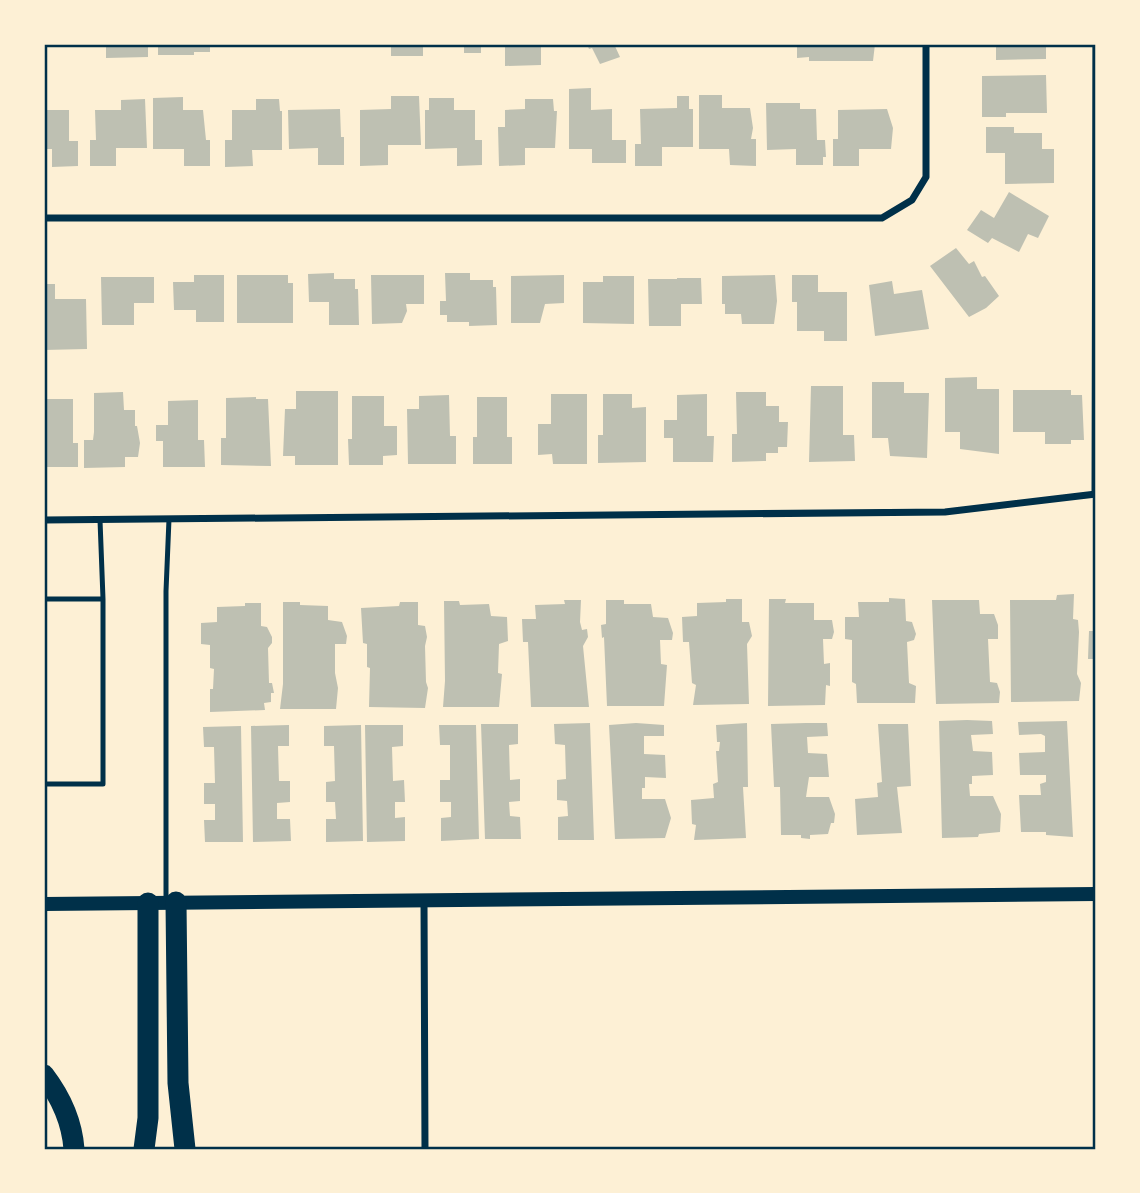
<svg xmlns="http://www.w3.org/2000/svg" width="1140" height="1193" viewBox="0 0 1140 1193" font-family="Jost,sans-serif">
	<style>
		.building { fill: #bec0b2 }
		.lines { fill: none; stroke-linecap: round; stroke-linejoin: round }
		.service { stroke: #003049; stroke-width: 5 }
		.minor { stroke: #003049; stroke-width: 7 }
		.secondary { stroke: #003049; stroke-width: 14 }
		.motorway { stroke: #003049; stroke-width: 21 }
		.neatline { fill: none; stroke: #003049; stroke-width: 2.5 }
	</style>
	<rect width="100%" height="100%" fill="#fdf0d5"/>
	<path class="building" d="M106,44H148V57L106,58Z
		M158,44H210V52H194V55H158Z
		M391,44H423V56H391Z
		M464,44H481V53H464Z
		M505,44H563L562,47H541V65L505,66Z
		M587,44H614L620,57L600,64L592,48L589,49Z
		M797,44H875L873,61H809V57L797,58Z
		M996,44H1046V59L996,60Z
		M1046,75L1047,113H1006V117H982V76Z
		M591,88V110L612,109V140H626V163H592V149H569V89Z
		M699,95H722V108H750L753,128L751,139H756V166L730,165L729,149H699Z
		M391,96H419L421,145H388V165L360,166V110L391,109Z
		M677,96H689V109H693V147H662V166H635V144H641L640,109L677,108Z
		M183,97V110H203L206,140H210V166H184V149H153V98Z
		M429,98H454V110H475V140H482V165L457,166V148L425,149V110H429Z
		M145,99L147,148H116V166H90V140H96L95,110H121V100Z
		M256,99H279L280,111H282V150H252L253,166L225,167V140H232V110H256Z
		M525,99H553L554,111H557L555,148H525V165L499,166L498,127H505V110L525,109Z
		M766,103H800V109H816L817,140H825L826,157H823V165H796V149L767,150Z
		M340,109L341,137H344V165H318V148L289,149L288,110Z
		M887,109L893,128L891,149H859V166H833V139H838V110Z
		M44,110H69V141H78V166L52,167V149H44Z
		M986,127H1014V133H1042V149H1054V183L1005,184V153H986Z
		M1009,192L1049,216L1038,238L1028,234L1019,252L992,238L988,243L967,230L981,210L994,218Z
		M956,248L969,264L974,261L982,277L985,276L999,296L986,308L969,317L930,266Z
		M334,273V279H355V289H358L359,325H329V302H309L308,274Z
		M445,273H470V280H493V287H496L497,325L469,326V322H447V315H440V301H446Z
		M194,275H224V322H196V310H174L173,282H194Z
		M237,275H288V283H293V323H237Z
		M371,275H424V304H406L407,311L402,323L372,324Z
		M564,275V303L545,304L540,323H511V276Z
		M775,275L777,301L774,324H742L741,314H725V304H722V276Z
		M792,275H818V292H847V341H824V331H797V302H792Z
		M603,276H634V324L583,323V282H603Z
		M101,277H154V303H134V325H102Z
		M677,278H701L702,304H681V326H649L648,279H677Z
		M892,281L894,294L922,290L929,329L875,336L869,285Z
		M44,284H55V299H86L87,349L44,350Z
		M977,377V389H999V454L960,449V432H945V378Z
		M872,382H904V393H929L927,458L890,456L888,438H872Z
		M811,386H843V435H854L855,461L809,462Z
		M1013,390H1071V395H1082L1084,440H1071V444H1045V432H1013Z
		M296,391H338V465H295V456H283L285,409H296Z
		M123,392L124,410H135V426H137L140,443L138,457H125V467L84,468V440H93L94,432V393Z
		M736,392H766V406H779V422H788L787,447H778V453H766V461L732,462V434H737Z
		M551,394H587V464H553L552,454L538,455V424H551Z
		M603,394H632V408L646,407V462L598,463V435H603Z
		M707,394V436H714L713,462H673V438H664V420H677V395Z
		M449,395L450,436H456V464H408L407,409H419V396Z
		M352,396H384V426H397V455L383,456V465H349L348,439H352Z
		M256,397V399H268L271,466L221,465V438H226V398Z
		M477,397H507V437H512V464H473V437H477Z
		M44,399H73V443H78V467H44Z
		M198,400V440H204L205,467H163V441H156V425H168V401Z
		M1074,594L1073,619L1078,620L1079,632L1077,674L1081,683L1079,701L1011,702L1010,600H1056L1057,595Z
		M889,598L905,599L906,621L912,622L916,634L914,640L907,642L909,683L916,686L915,703H857L856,684L852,682V640L845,639V617H859L858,602H889Z
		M726,599H742V622H749L752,636L747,644L749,704L693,705L696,685L692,683L689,642H683L682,617L697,616V603L726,602Z
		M769,599H786L785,603H814V620H832L834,632L832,639H823L824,664L830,663V686L826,685L825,705L768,706Z
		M564,600H581L580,622L582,630L587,629L588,637L583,646L589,707H531L528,642H523L522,619H536L535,605L565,604Z
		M606,600H624V604H651L653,617L668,618L673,633L672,640H660L661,664L667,665L664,706H607L604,637L602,638L601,625L606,624Z
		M932,600H979L980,614H994L998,625V639H988L990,682L997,683L1000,692L999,703L936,704Z
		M444,601H459L460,605L489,604L491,616L507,617L508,641L499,644L498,673L502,674L499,707H443L445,681Z
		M283,602H300V605L328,606V620L342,622L347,636L346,644H335V673L338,688L336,709H280L283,684Z
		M400,602H418V625L425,626L427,637L425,646L426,682L428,688L425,708L369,707L370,668L367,667V644L363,643L361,608L399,606Z
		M245,603H261V626L267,627L272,637V643L268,648L269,683H272L274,693H271V702L264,703L265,710L210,712V689H213L214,669L210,668V645L201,644V623L217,622V607L245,606Z
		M1089,631H1096V659H1088Z
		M967,720L992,721L993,734L971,735L973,751L992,752L993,775L972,776V784H969L970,796H993L1001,814L1000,832L979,834L978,837L942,838L939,721Z
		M1067,721L1073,837L1046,835V832H1021L1019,795H1041L1040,784L1046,782V775H1020L1019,753L1045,752V736L1041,734L1019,735L1018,722Z
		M590,723L594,840H558V817L568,816L567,801L557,800V780L566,779L565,745L555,744L554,724Z
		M636,723L664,725V736H644V754L665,755L666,778L645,777V788H642V799H665L671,818L665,838L615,839L609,725Z
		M747,723L748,787H743L746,838L694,840L696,825L692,824L691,800L714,798L713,784L718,782L716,751H719L720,742H717L716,725Z
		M806,723H827L828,736L807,737L808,753L827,754L829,777H809L806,797H829L835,814L834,823H831L828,834L810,835V839L801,838V835H781L780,787H774L771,724Z
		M481,724H518V744L509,745L510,780L520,779V801L509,802L510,816L520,817L521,839H485Z
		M878,724H908L911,786L897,787L902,833L857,835L855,799L878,797L877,783L882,782Z
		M289,725V746H278L279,781H290V802L277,803V819H290L291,841L253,842L251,726Z
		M361,725L363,841L326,842V819H336L335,802H326V782L335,781L334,746H324V726Z
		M365,725H403V746L392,747L393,781L404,780L405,802H395V818L405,817V841L367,842Z
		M439,725H476L479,839L441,841V818L451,817V802H440V780H450V745H440Z
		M241,726L243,842H205L204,820H215V804H204V783H215L214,747H204L203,727Z"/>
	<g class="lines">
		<path class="service" d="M1094,494L1095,44
			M100,520L103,599
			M44,599H103V784H44
			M166,901V591L169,519"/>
		<path class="minor" d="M44,218H882L912,200L926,177V44
			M44,520L945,512L1096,494
			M424,901L425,1149"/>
		<path class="secondary" d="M44,904L1096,894"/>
		<path class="motorway" d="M176,902L178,1083L185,1149
			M44,1075C60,1096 72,1122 74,1149
			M144,1149L148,1118V903"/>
	</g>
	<rect width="1140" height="1193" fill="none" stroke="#fdf0d5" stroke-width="91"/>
	<rect x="46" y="46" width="1048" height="1102" class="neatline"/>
</svg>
